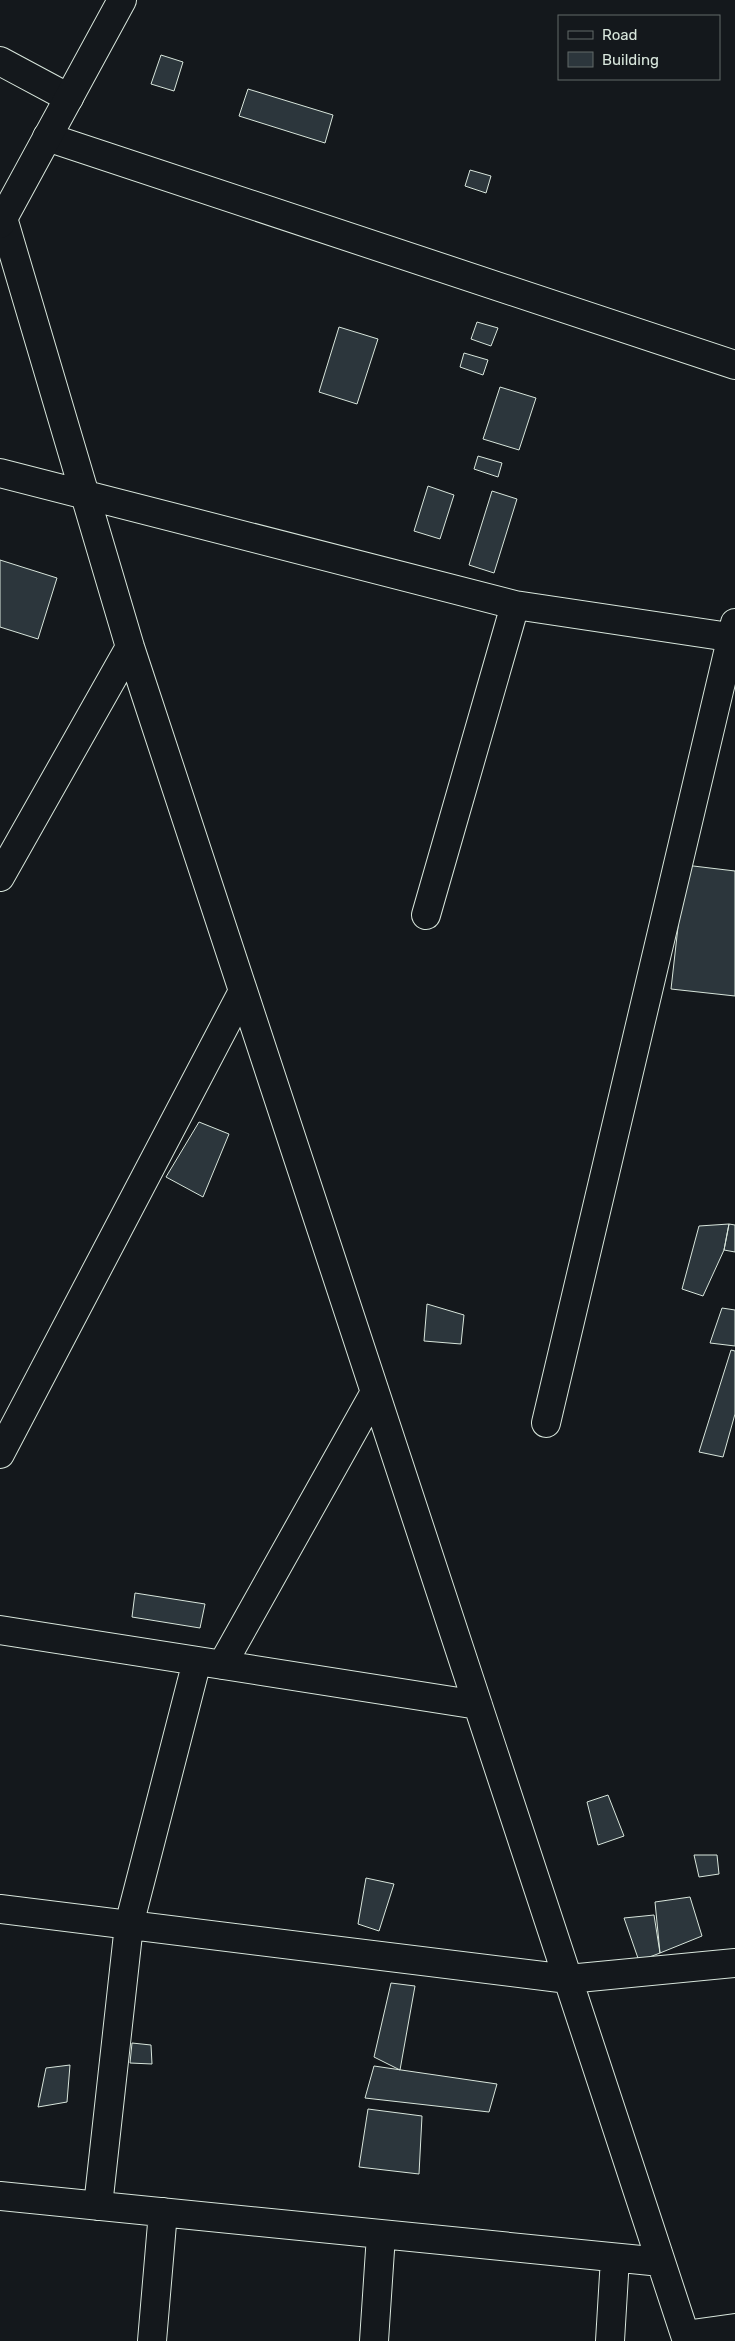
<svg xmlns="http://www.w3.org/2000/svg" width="735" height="2341" viewBox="0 0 735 2341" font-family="Rubik,sans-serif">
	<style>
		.building { fill: #2c363c; stroke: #d8e6dc }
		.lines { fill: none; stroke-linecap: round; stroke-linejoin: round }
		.minor-casing { stroke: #d8e6dc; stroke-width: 30 }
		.tertiary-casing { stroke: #d8e6dc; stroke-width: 30 }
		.minor { stroke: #14181c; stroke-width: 28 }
		.tertiary { stroke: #14181c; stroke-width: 28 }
	</style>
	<rect width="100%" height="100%" fill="#14181c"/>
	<path class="building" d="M161,55L183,62L174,91L151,84Z
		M248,89L333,115L325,143L239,116Z
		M470,170L491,176L486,193L465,186Z
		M477,322L498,328L491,346L471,339Z
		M339,327L378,339L357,404L319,392Z
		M464,353L488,360L483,375L460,367Z
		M500,387L536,398L519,450L483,439Z
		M478,456L502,463L498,477L474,469Z
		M428,486L454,495L440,539L414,531Z
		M492,491L517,499L494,573L469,565Z
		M0,560L57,578L38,639L0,627Z
		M685,865L735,871V996L671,989Z
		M199,1122L229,1134L203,1197L166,1177Z
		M729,1224L724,1250L703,1296L682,1289L699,1226Z
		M729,1224L735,1225V1252L724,1250Z
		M427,1304L464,1315L461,1344L424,1341Z
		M722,1308L735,1310V1346L710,1343Z
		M731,1350L735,1351V1414L723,1457L699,1452Z
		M135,1593L205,1604L200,1628L132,1617Z
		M608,1795L624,1836L598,1845L587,1802Z
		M694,1855H717L719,1874L699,1877Z
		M366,1878L394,1884L379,1931L358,1924Z
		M690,1897L702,1936L660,1953L655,1902Z
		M654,1915L660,1953L639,1961L624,1918Z
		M391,1983L415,1986L400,2070L374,2057Z
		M132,2043L151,2045L152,2064L130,2063Z
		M70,2065L67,2102L38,2107L46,2068Z
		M374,2066L497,2084L489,2112L365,2098Z
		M368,2109L422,2116L419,2174L359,2167Z"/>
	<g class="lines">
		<g class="minor-casing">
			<path id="minor" d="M0,61L69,98
				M47,137L735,365
				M3,218L130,647L687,2341
				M0,473L515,605L735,638
				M0,877L130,647
				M426,915L515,605
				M546,1423L735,623
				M0,1454L243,991
				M0,1630L478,1705
				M222,1665L375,1392
				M0,1909L568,1979L735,1963
				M0,2196L661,2262
				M98,2206L129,1925L197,1661
				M685,2335L735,2328
				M152,2341L163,2212
				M374,2341L381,2235
				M610,2341L615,2258"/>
		</g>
		<g class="tertiary-casing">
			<path id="tertiary" d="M0,224L122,0"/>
		</g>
		<use href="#minor" class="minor"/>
		<use href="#tertiary" class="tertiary"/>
	</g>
	<rect x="558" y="15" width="162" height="65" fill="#14181c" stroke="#626a69"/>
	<rect x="568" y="31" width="25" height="8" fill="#14181c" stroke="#626a69"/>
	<text x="602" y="40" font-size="15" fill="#d8e6dc">Road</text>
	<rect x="568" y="52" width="25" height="15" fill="#2c363c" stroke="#626a69"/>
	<text x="602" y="65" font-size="15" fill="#d8e6dc">Building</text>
</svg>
